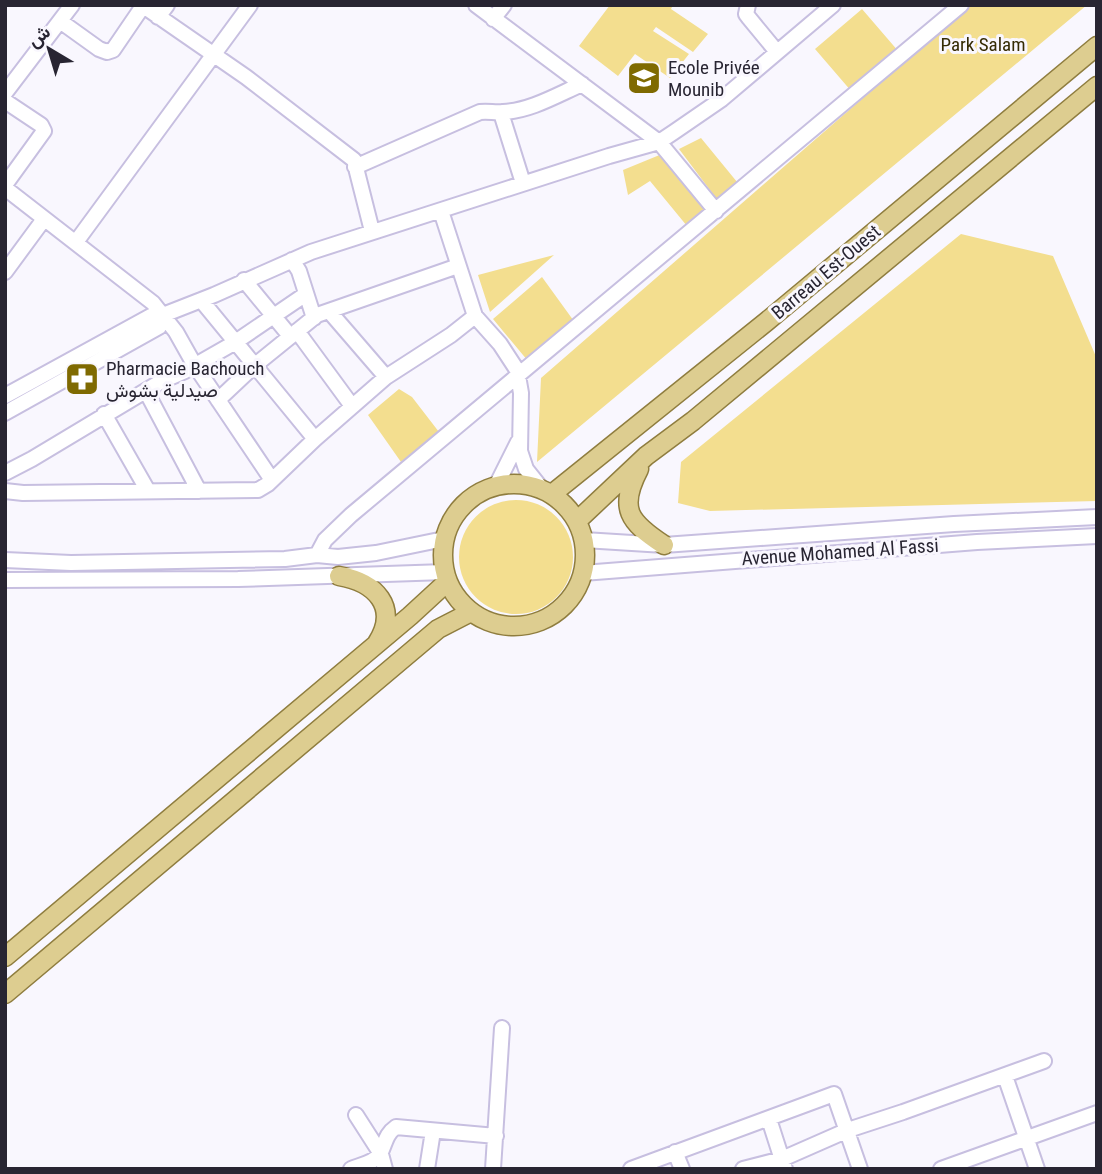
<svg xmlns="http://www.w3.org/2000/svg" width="1102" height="1174" viewBox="0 0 1102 1174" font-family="'Roboto Condensed',Vazirmatn,sans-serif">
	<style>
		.green { fill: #f3de8f }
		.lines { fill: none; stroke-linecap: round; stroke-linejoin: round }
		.minor-casing { stroke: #c7bfe0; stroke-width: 18 }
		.major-casing { stroke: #8f7d3f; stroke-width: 21 }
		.minor { stroke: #fff; stroke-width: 14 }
		.major { stroke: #ddcd90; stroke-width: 18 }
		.labels { text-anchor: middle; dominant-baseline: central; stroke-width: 6; stroke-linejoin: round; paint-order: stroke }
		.park-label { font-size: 19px; fill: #352b04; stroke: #f9f7fe }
		.poi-label { font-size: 19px; fill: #282532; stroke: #f9f7fe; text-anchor: start }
		.street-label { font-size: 19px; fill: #282532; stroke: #f9f7fe }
	</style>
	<rect width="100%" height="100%" fill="#f9f7fe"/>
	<path class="green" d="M610,5H673L671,9L708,34L693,52L656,27L653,31L689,54L670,78L635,54L618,76L579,46Z
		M970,5H1087L537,462L541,378Z
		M862,9L899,52L852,92L815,49Z
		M701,138L742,188L722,206L679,149Z
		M662,154L705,208L687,226L650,181L628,195L623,170Z
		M961,234L1053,256L1097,359V501L710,511L678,503L681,462Z
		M554,255L490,312L478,275Z
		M542,277L576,324L528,361L493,319Z
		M399,389L412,397L439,432L401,462L368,415Z
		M459 557a57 57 0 1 1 114 0a57 57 0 1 1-114 0Z"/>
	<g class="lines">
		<g class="minor-casing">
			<path id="minor" d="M142,5L246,77L354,160L372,231
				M476,5L659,142L716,211
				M748,5L746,14L749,18L777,52
				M158,17L167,5
				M493,19L504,5
				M60,21L99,49L107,52L113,50L143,6
				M5,93L72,5
				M5,101L41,125L44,131L5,185
				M501,113L523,183
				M355,167L480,112C489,111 495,113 503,112C530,111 557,95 582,84
				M5,188L153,303L176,332L194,364L272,480
				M441,211L475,316L500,344L517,370L521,393L520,451L526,469L542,489
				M76,242L250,5
				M292,260L299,271L314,318
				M5,272L44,219
				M244,280L290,336
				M201,300L315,439
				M329,311L386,377
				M297,331L352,406
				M146,391L199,491
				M5,396L151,316L163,315L214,295L311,252L609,156L659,142L674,132L722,99L833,5
				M218,400L254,366L317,315L458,266
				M5,413L159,327L163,315
				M104,414L148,491
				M5,473L32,459L162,381L185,371L234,343L306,294
				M496,486L518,442
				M5,491L23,493L258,490L268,484L315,439L386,377L451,335L475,316
				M584,540L664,545L954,524L1097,517
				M317,555L325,540L351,515L961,5
				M5,560L71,563L285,559L317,555L338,557L376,553L444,539
				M583,573L977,542L1097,536
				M5,580L238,579L445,572
				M1005,1076L1037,1169
				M356,1115L381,1154L385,1169
				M769,1119L785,1169
				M675,1152L682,1169
				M351,1169C361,1165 377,1162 381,1152C386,1141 386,1134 396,1127L496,1136
				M427,1169L433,1131
				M493,1169L502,1028
				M631,1169L834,1094L860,1169
				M743,1169L782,1159L848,1130L903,1112L1044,1061
				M941,1169L1097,1113"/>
		</g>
		<g class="major-casing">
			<path id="major" d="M639,469C618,509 629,522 664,545
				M443 555a71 71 0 1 1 142 0a71 71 0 1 1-142 0Z
				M552,494L766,322L1097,46
				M577,521L646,456L693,421L1097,86
				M339,576C375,582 400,607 377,643
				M5,957L410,616L447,582
				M5,994L438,629L471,612"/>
		</g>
		<use href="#minor" class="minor"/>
		<use href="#major" class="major"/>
	</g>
	<defs>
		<g id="school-square" transform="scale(1.75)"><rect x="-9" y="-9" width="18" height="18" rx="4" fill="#7f6a01" stroke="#f9f7fe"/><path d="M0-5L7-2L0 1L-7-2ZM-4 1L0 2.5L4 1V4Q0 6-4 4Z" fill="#fff"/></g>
		<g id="pharmacy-square" transform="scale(1.75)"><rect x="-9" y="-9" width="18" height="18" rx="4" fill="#7f6a01" stroke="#f9f7fe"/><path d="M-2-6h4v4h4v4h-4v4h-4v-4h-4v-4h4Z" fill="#fff"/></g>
	</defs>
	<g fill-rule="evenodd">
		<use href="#school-square" x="644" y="78"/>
		<use href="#pharmacy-square" x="82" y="379"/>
	</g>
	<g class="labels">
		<g class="park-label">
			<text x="983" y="44">Park Salam</text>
		</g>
		<g class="poi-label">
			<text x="668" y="67">Ecole Privée<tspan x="668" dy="22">Mounib</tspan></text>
			<text x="106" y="368">Pharmacie Bachouch<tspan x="106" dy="22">صيدلية بشوش</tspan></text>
		</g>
		<g class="street-label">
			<text transform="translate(826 272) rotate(-40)">Barreau Est-Ouest</text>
			<text transform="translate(840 552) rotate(-4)">Avenue Mohamed Al Fassi</text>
		</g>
	</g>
	<rect width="1102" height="1174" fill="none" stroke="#282532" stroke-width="14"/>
	<g transform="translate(49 49) rotate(322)" stroke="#f9f7fe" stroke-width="5" paint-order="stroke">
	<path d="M0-5L12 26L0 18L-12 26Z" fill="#282532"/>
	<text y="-10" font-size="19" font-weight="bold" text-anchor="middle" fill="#282532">ش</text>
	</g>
</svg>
